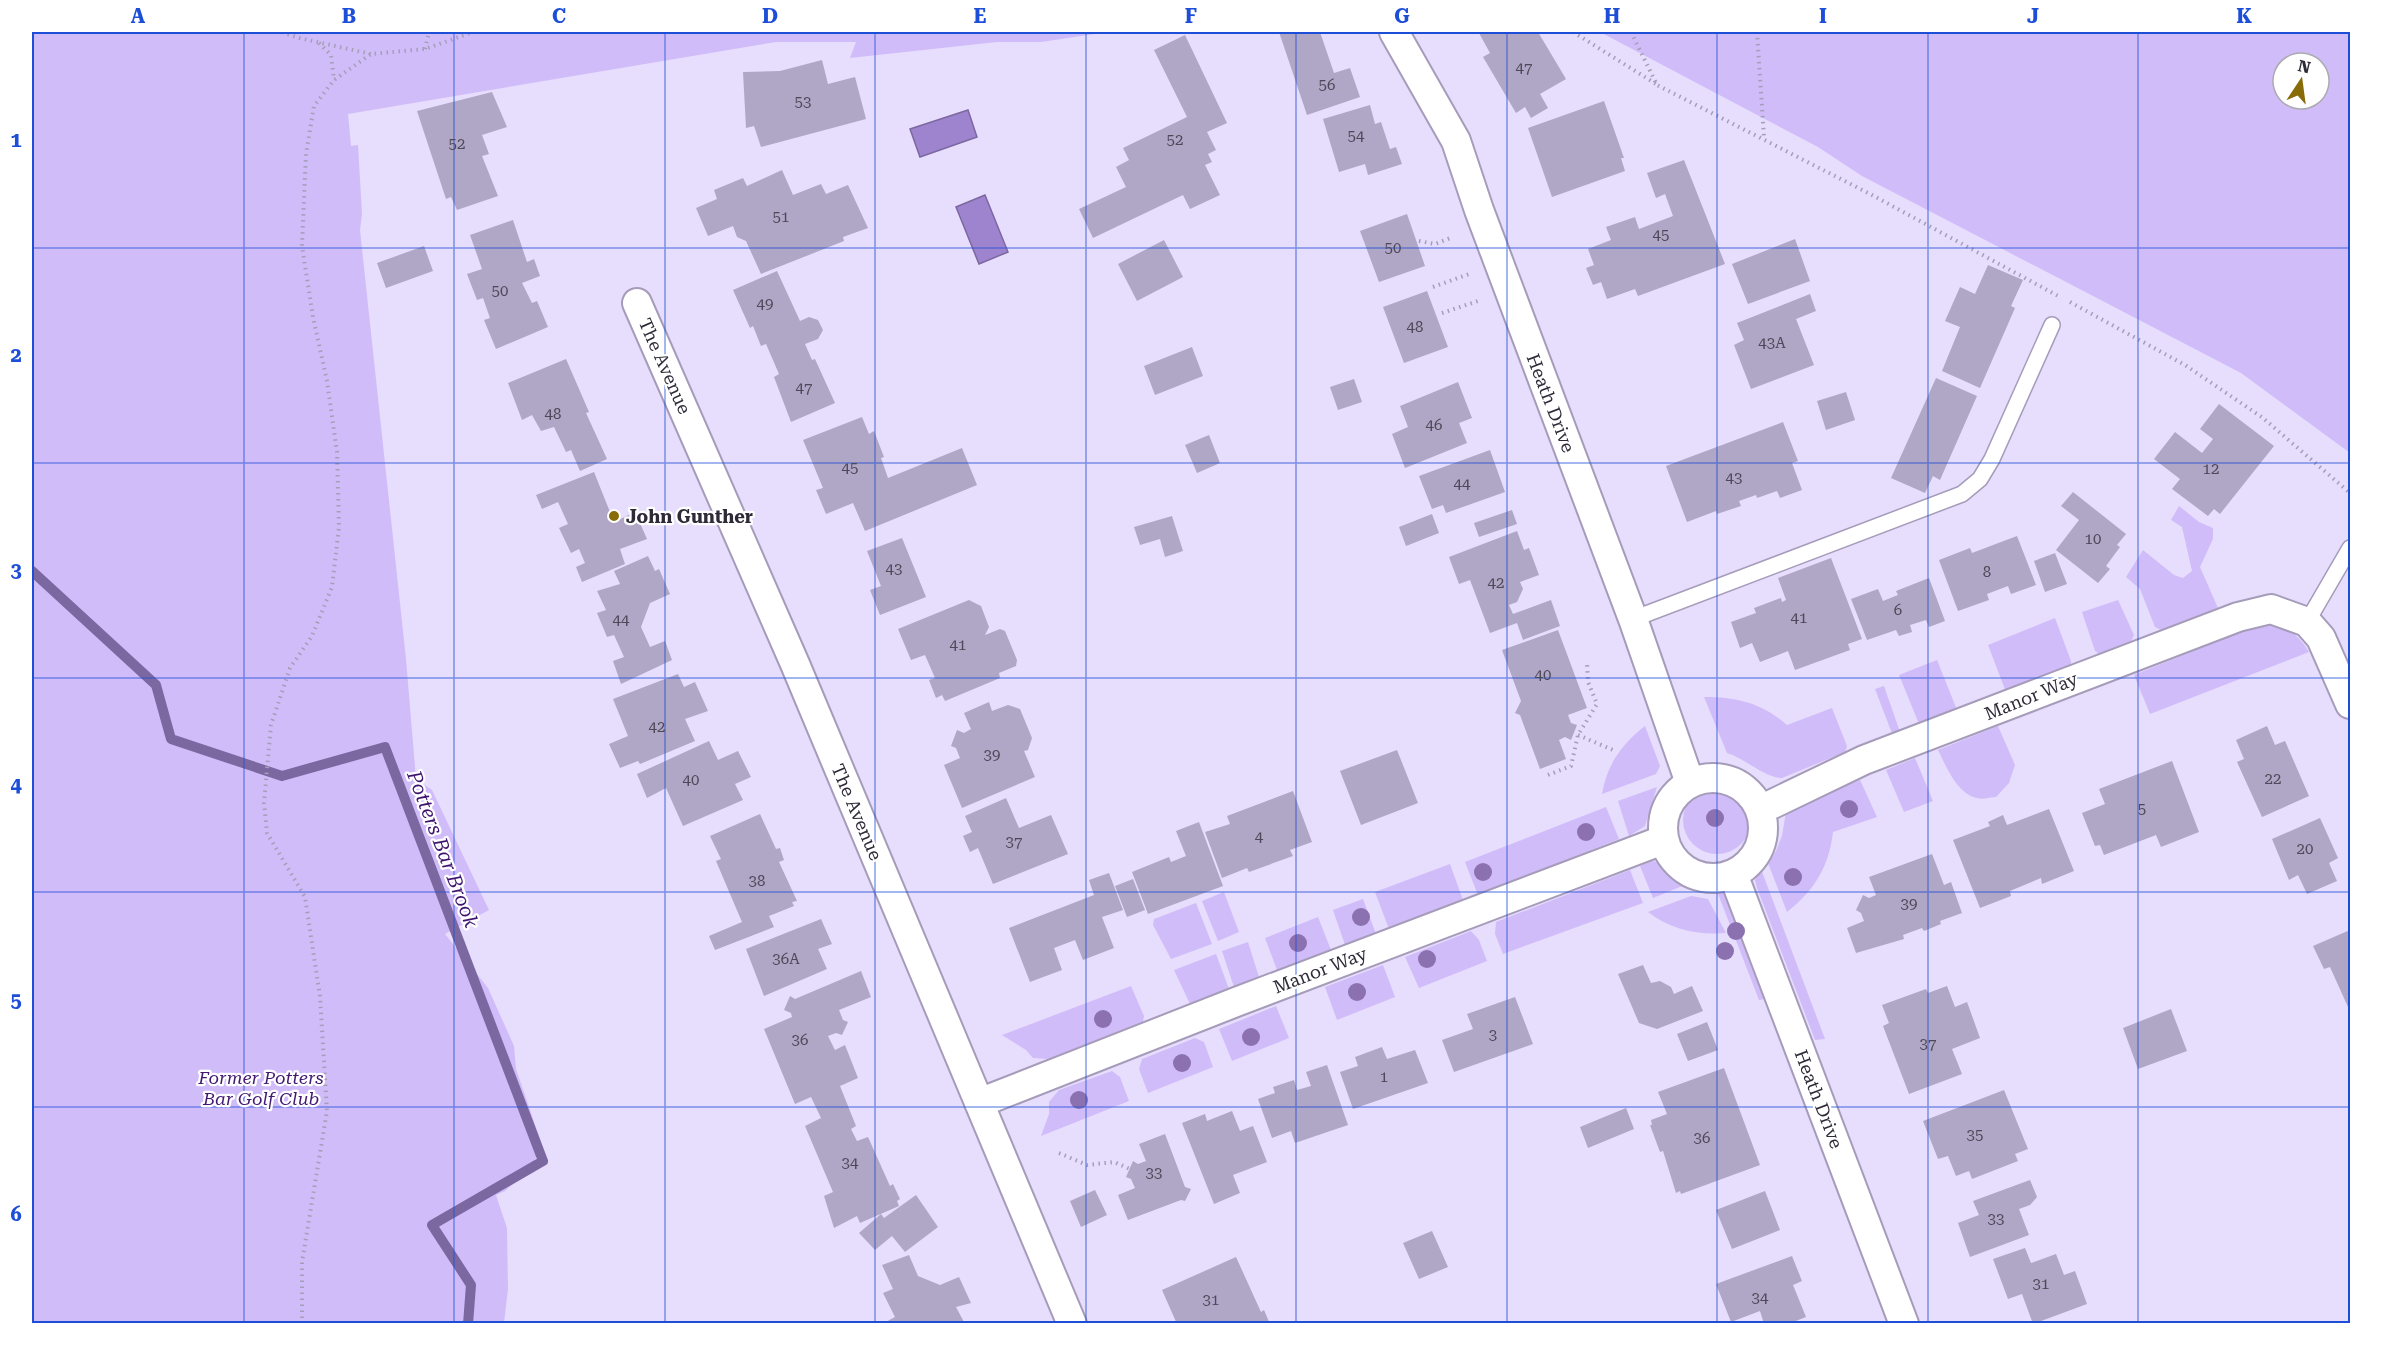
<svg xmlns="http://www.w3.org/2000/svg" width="2382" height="1355" viewBox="0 0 2382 1355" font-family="'Roboto Serif',serif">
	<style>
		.green { fill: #d1bcfa; fill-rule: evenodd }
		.water { fill: #9e83ce; stroke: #7c68a1; stroke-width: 1.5 }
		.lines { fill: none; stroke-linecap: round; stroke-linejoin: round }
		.stream { stroke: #7c68a1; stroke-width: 10 }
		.building { fill: #b0a6c5 }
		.service-casing { stroke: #a69cba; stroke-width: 18 }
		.minor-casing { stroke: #a69cba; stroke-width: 32 }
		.path { stroke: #a59eb7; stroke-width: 4; stroke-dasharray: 1.5 4.5; stroke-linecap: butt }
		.service { stroke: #fff; stroke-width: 15 }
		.minor { stroke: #fff; stroke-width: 28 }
		.tree { fill: #8c71b0 }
		.grid { fill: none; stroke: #1d4ed8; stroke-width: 1.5; stroke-opacity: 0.55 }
		.poi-dot { fill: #886c0a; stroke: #fff; stroke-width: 2 }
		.labels { text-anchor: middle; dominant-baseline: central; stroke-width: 4.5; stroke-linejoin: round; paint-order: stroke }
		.number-label { font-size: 15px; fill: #4e495a }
		.street-label { font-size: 18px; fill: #2e2a37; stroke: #fff }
		.poi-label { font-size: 18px; font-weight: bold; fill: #2e2a37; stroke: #fff; text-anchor: start }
		.park-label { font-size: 18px; font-style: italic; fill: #421871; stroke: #fff }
		.water-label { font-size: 20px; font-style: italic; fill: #3f146e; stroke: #fff }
		.neatline { fill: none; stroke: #1d4ed8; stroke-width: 2 }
		.grid-label { font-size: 20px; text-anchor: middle; font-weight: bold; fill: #1d4ed8 }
	</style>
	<rect width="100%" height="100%" fill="#e7ddfd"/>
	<path class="green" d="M32,32H1108L1041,42H997L850,58L856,42H776L348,114L351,146L358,145L362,214L360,230L406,659L416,779L432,790L489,910L445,934L488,988L514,1046L516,1069L541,1142L534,1164L505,1191L496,1195L507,1228L508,1289L504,1323H32Z
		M1600,32H2350V453L2241,373L1862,176L1818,147ZM2283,63H2319V99H2283Z
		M2179,506L2199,522L2213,528V539L2200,567L2218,608L2161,630L2155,627L2140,589L2126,577L2143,550L2174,575L2183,578L2192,571L2182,527L2171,520Z
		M2118,600L2134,635L2130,644L2101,655L2095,651L2082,612Z
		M2055,618L2071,661V667L2006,692L1988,645Z
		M2260,624C2284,625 2297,632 2309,652L2150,714L2134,675Z
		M1937,660L1957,710L1919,724L1899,675Z
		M1884,686L1900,732L1893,736L1875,689Z
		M1704,697C1737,697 1762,703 1787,725L1832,708L1847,746L1845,752L1782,778C1765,778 1746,759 1727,753Z
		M1645,726L1660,766L1656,774L1602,794C1607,764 1622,744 1645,726Z
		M1998,726L2015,765L2009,783L1996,797C1991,797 1982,800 1977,798C1957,794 1946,766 1938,750Z
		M1915,758L1933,801L1904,812L1886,770Z
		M1860,780L1877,817L1833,832C1829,867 1814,891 1787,912L1768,863L1776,851L1782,836L1786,812L1790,807Z
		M1683 820a34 34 0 1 1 68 0a34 34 0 1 1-68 0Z
		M1657,787L1645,826L1629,836L1618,801Z
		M1606,807L1619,839L1478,895L1465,862Z
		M1652,861L1665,863L1692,882L1653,898L1640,866Z
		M1450,864L1463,900L1389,929L1375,892Z
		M1761,869L1825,1039L1815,1040L1757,888L1755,880Z
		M1630,870L1643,903L1503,954L1495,934L1496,922Z
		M1722,885L1766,993L1765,999L1759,1000L1715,886Z
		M1224,892L1239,932L1218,941L1202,901Z
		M1691,896L1708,899L1726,933C1696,935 1672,930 1648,912Z
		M1363,899L1376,934L1345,945L1333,910Z
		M1196,903L1212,944L1171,959L1153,925L1154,919Z
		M1318,917L1331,950L1277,970L1265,938Z
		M1471,931L1479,940L1487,961L1419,988L1405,957Z
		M1248,942L1259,977L1234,987L1222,951Z
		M1216,954L1229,989L1190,1004L1174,970Z
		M1383,965L1395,997L1337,1020L1325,987Z
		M1131,986L1144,1016L1143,1022L1048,1059L1033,1058L1026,1050L1002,1035Z
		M1276,1006L1289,1038L1232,1061L1219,1029Z
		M1195,1038L1204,1042L1213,1067L1148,1093L1139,1069L1142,1059Z
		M1112,1071L1120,1077L1129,1101L1041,1136L1049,1114V1102L1059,1090Z"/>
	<path class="water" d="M968,110L977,137L920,157L910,129Z
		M985,195L1008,252L979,264L956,207Z"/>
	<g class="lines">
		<path class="stream" d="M32,571L156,685L171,739L282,776L385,747L543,1161L432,1225L471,1285L468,1324"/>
	</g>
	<path class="building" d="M1279,32H1320L1334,73L1350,68L1360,97L1307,115Z
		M1482,32H1538L1566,79L1540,94L1548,108L1531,118L1525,107L1516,113L1483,57L1490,53L1479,33Z
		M1185,35L1227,123L1207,132L1216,150L1208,154L1212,162L1205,165L1220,195L1190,209L1183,195L1093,238L1079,209L1126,187L1116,167L1129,160L1123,148L1187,117L1154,50Z
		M822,60L828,84L855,77L866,119L761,147L754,126L746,128L743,72L780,71Z
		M492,92L507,127L482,135L489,154L482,156L498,196L457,210L451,197L446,199L417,111Z
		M1604,101L1624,158H1621L1625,171L1552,197L1528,128Z
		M1370,105L1375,124L1381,122L1390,149L1396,147L1402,164L1368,175L1365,164L1339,172L1323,119Z
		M1684,160L1725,264L1638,296L1635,289L1607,299L1601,282L1593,285L1586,268L1594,265L1588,249L1611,240L1606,227L1635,217L1639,229L1673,216L1665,194L1656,198L1647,173Z
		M782,170L793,195L821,184L826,194L848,185L868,228L843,237L844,241L761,274L746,241L737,237L733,226L708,236L696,208L717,199L714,190L743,178L747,186Z
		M1407,214L1425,266L1379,282L1360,231Z
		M513,220L527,262L534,259L540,276L522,283L532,303L537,301L548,327L496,349L484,320L490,318L483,298L477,300L467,274L482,269L470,235Z
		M1795,239L1810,281L1748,304L1732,264Z
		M1164,240L1183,277L1137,301L1118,264Z
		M424,246L433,271L386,288L377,263Z
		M1988,265L2023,280L2011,306L2015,308L1980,388L1942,371L1960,327L1945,321L1960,287L1975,294Z
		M777,271L800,321L809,317L818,320L823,330L818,339L805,344L812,360L815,359L835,403L791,422L774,377L779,374L766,344L761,346L753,326L750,328L733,290Z
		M1427,291L1448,347L1404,363L1383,307Z
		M1810,294L1816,311L1796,319L1814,365L1751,389L1734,345L1744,340L1737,323Z
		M1192,347L1203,376L1155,395L1144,366Z
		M566,359L589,412L586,413L607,459L580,471L571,450L566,452L554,427L541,431L532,415L522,420L508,383Z
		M1936,378L1977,396L1940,480L1933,476L1925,493L1891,478Z
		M1354,379L1362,402L1338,410L1330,387Z
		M1458,382L1472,418L1459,423L1467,443L1405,468L1392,434L1408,427L1400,406Z
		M1846,392L1855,420L1826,430L1817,401Z
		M2219,404L2274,446L2220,514L2214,509L2208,516L2172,489L2180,479L2154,459L2175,432L2202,453L2213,439L2200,429Z
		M862,417L869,434L874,431L884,457L881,458L888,478L962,448L977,485L865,531L853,503L826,514L816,490L823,488L803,440Z
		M1783,422L1798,461L1792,463L1802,490L1780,498L1777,491L1757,498L1756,495L1739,501L1741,506L1717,514L1716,511L1687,522L1666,466Z
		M1209,435L1220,463L1197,473L1185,445Z
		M1490,450L1505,492L1446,513L1443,505L1432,509L1419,476Z
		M594,472L614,522L635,512L647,539L620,549L625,564L582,582L576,567L585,563L579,549L571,553L559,528L568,524L558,502L542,509L536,495Z
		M2073,492L2126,534L2117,545L2120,547L2106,566L2110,569L2098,583L2056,550L2079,520L2061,506Z
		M1512,510L1517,524L1479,537L1474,523Z
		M1432,514L1439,533L1406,546L1399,527Z
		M1172,516L1183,551L1165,557L1160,539L1140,545L1134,527Z
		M1517,531L1524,550L1529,548L1539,575L1520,582L1523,589L1517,602L1509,605L1513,614L1551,600L1560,626L1523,640L1517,623L1490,633L1470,580L1459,584L1449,557Z
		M2017,536L2036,585L2011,594L2008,586L1987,594L1989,600L1958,611L1939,560L1970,548L1972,553Z
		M902,538L926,597L880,615L870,590L881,586L867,551Z
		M2055,553L2067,584L2045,592L2034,561Z
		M648,556L655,571L659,569L670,594L650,603L641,627L650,647L665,641L672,660L621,684L613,661L624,657L614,635L607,637L597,613L606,610L597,591L620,584L614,571Z
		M1831,558L1862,639L1848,644L1850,650L1795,670L1788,651L1760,662L1752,643L1740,648L1731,622L1756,613L1754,608L1781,598L1782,602L1786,600L1778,578Z
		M1929,578L1945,621L1929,627L1926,620L1910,625L1912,632L1899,636L1896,630L1867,640L1851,599L1878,589L1883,601L1898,595L1896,591Z
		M969,600L981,606L989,627L985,635L1000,629L1005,631L1017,660L1016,666L999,673L1000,678L945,701L942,695L936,698L929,680L935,678L925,655L911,660L898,629Z
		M1558,630L1587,708L1568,715L1571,723L1577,725L1571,740L1565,737L1559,740L1566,759L1540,769L1520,715L1515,713L1521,701L1502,650Z
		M678,674L684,687L695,682L708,711L685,719L695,741L640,764L638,761L620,768L609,744L628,736L613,699Z
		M989,702L992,711L1008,705L1020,709L1032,738L1028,750L1024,751L1035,777L962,808L944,765L960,758L956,748L951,746L957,730L964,733L971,729L964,713Z
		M2267,726L2275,745L2285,741L2309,796L2262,817L2237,762L2244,759L2236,740Z
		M709,741L718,760L738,751L751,777L735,784L743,800L683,826L666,788L647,798L637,774Z
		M1397,750L1418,803L1361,825L1340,771Z
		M2172,761L2199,832L2161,847L2156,835L2104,855L2100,845L2095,846L2082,813L2105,804L2099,789Z
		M1293,791L1312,842L1290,850L1293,856L1249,872L1247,868L1222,878L1205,832L1230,824L1227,816Z
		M1006,798L1019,828L1051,815L1068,854L993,884L978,848L970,852L963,836L972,832L965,816Z
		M2049,809L2074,871L2042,884L2041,878L2010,891L2011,896L1980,908L1953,840L1990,826L1988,822L2003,815L2007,825Z
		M760,814L776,849L780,848L784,860L779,862L797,901L792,902L794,906L769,916L774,927L715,950L709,936L742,922L716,861L721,859L710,836Z
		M2320,818L2338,858L2329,863L2337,881L2307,894L2298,875L2289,880L2272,839Z
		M1199,822L1223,886L1148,914L1132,872L1169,857L1171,862L1186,856L1176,831Z
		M1932,854L1944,885L1951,882L1962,913L1940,921L1941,924L1924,931L1922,928L1903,935L1904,939L1856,953L1847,928L1864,921L1861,913L1856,910L1863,895L1869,898L1876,895L1869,877Z
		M1109,873L1123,910L1102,917L1114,948L1083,960L1075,940L1054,948L1062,970L1030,982L1009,928L1094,895L1089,880Z
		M1133,879L1145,910L1127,917L1115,886Z
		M821,919L832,944L818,949L827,969L764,996L746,949Z
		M2350,930V1006L2348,1007L2330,967L2324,969L2313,946Z
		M1643,965L1651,983L1660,981L1671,987L1674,994L1692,986L1703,1011L1657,1029L1639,1023L1618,974Z
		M861,971L871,997L839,1010L843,1020L848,1022L842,1035L836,1033L828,1036L835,1050L845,1045L858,1078L840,1086L856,1126L851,1129L857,1141L868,1137L890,1186L893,1184L900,1199L897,1201L899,1206L860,1223L857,1216L834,1228L824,1196L833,1192L805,1126L821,1118L811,1097L795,1104L764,1029L792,1017L791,1013L784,1010L790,996L795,999Z
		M1947,986L1955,1007L1967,1002L1980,1038L1952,1049L1962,1074L1909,1094L1883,1026L1889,1023L1882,1005L1926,989L1928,993Z
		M1515,997L1533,1044L1454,1072L1442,1040L1473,1029L1467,1014Z
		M2171,1009L2187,1051L2138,1069L2123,1028Z
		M1707,1022L1718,1050L1688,1061L1677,1034Z
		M1382,1047L1387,1059L1415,1050L1428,1083L1353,1109L1340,1072L1358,1066L1355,1057Z
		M1327,1065L1348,1125L1295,1143L1291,1131L1272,1138L1258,1099L1275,1093L1273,1087L1294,1080L1297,1090L1311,1086L1306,1072Z
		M1724,1068L1760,1165L1681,1194L1680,1191L1676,1193L1663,1151L1660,1152L1650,1125H1652L1651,1120L1667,1114L1658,1092Z
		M2004,1090L2028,1149L2015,1154L2018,1161L1972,1179L1969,1171L1956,1176L1948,1156L1938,1159L1923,1121Z
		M1626,1108L1634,1129L1588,1148L1580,1127Z
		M1232,1111L1240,1131L1253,1126L1267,1162L1233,1175L1240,1193L1214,1204L1182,1123L1205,1114L1207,1121Z
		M1165,1134L1185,1187L1191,1189L1185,1201L1181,1200L1128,1220L1118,1195L1135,1188L1131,1179L1126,1177L1133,1161L1138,1164L1146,1161L1139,1144Z
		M2030,1180L2037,1197L2030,1205L2019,1209L2029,1235L1970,1257L1958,1223L1979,1215L1973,1201Z
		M1095,1190L1107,1215L1081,1227L1070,1201Z
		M1765,1191L1780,1230L1732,1249L1716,1210Z
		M916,1195L938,1227L905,1252L892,1236L875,1250L859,1233L881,1214L884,1218Z
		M1432,1231L1448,1267L1419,1279L1403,1243Z
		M2025,1248L2031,1263L2056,1254L2064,1275L2075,1271L2087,1304L2033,1324L2022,1294L2008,1299L1993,1259Z
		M909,1255L918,1276L940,1285L959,1277L971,1303L956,1307L965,1324H882L895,1317L883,1293L893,1289L882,1265Z
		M1792,1256L1802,1281L1793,1285L1806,1317L1788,1324H1764L1760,1311L1731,1322L1716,1284Z
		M1236,1257L1261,1312L1264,1310L1270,1324H1177L1162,1290Z"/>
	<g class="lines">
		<g class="service-casing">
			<path id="service" d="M1633,619L1962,494L1980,479L1992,459L2052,325
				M2307,622L2350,548"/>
		</g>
		<g class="minor-casing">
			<path id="minor" d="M1394,32L1456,141L1479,210L1633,619L1690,783
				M637,303L795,664L1072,1324
				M1663 828a50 50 0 1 1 100 0a50 50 0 1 1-100 0Z
				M1760,810L1864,760L2238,617L2271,609L2307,622L2321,638L2350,704
				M1733,874L1904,1324
				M979,1103L1236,1002L1663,840"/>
		</g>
		<path class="path" d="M282,32L299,38L371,54
			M1573,32L1656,84
			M1631,32L1657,85L1872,195L2060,297
			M1757,32L1764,137
			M319,43L331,55L334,80
			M425,49L429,32
			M1419,241L1435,244L1453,237
			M1433,287L1469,274
			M2070,302L2185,365L2263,418L2350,493
			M1442,313L1478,301
			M1578,735L1613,750
			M1548,775L1571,766L1578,735L1597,704L1588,682L1587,663
			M1059,1153L1087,1165L1114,1162L1130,1169
			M302,1324V1262L327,1111L320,996L305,897L267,833L264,803L271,725L290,668L312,636L332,587L339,527L337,452L327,381L313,317L302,246L306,154L314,106L334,80L371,54L425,49L473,32"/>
		<use href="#service" class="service"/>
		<use href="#minor" class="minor"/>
	</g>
	<g class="tree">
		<circle cx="1849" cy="809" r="9"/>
		<circle cx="1715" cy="818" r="9"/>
		<circle cx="1586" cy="832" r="9"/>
		<circle cx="1483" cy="872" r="9"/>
		<circle cx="1793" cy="877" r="9"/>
		<circle cx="1361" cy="917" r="9"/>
		<circle cx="1736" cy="931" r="9"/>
		<circle cx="1298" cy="943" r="9"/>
		<circle cx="1725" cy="951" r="9"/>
		<circle cx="1427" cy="959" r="9"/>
		<circle cx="1357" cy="992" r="9"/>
		<circle cx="1103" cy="1019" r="9"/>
		<circle cx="1251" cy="1037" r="9"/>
		<circle cx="1182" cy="1063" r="9"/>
		<circle cx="1079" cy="1100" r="9"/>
	</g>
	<path class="grid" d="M244,32V1324M454,32V1324M665,32V1324M875,32V1324M1086,32V1324M1296,32V1324M1507,32V1324M1717,32V1324M1928,32V1324M2138,32V1324M32,248H2350M32,463H2350M32,678H2350M32,892H2350M32,1107H2350"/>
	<circle class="poi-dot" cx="614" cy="516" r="6"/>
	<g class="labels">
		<g class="number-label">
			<text x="1524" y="68">47</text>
			<text x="1327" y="85">56</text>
			<text x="803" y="102">53</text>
			<text x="1356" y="136">54</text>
			<text x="1175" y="140">52</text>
			<text x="457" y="144">52</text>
			<text x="781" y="217">51</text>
			<text x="1661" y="235">45</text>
			<text x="1393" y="248">50</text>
			<text x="500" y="291">50</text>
			<text x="765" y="304">49</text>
			<text x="1415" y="327">48</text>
			<text x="1772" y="343">43A</text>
			<text x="804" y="388">47</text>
			<text x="553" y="414">48</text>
			<text x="1434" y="425">46</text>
			<text x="850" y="468">45</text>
			<text x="2211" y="469">12</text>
			<text x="1734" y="478">43</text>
			<text x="1462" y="484">44</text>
			<text x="2093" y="539">10</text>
			<text x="894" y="569">43</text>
			<text x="1987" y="572">8</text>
			<text x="1496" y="583">42</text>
			<text x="1898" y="610">6</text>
			<text x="1799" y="618">41</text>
			<text x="621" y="620">44</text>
			<text x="958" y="645">41</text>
			<text x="1543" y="675">40</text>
			<text x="657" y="727">42</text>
			<text x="992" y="755">39</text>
			<text x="2273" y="779">22</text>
			<text x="691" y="780">40</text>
			<text x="2142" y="809">5</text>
			<text x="1259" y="837">4</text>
			<text x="1014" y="842">37</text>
			<text x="2305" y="849">20</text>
			<text x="757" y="881">38</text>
			<text x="1909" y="904">39</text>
			<text x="786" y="959">36A</text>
			<text x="1493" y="1035">3</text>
			<text x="800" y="1040">36</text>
			<text x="1928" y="1044">37</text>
			<text x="1384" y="1077">1</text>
			<text x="1975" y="1135">35</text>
			<text x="1702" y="1138">36</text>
			<text x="850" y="1163">34</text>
			<text x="1154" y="1173">33</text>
			<text x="1996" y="1219">33</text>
			<text x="2041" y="1284">31</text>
			<text x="1760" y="1298">34</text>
			<text x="1211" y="1300">31</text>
		</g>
		<g class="street-label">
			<text transform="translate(665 366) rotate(66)">The Avenue</text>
			<text transform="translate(1551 403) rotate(69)">Heath Drive</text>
			<text transform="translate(2031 696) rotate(-22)">Manor Way</text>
			<text transform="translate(857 812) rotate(67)">The Avenue</text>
			<text transform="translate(1320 970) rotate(-21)">Manor Way</text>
			<text transform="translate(1819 1099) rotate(69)">Heath Drive</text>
		</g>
		<g class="poi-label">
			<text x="626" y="516">John Gunther</text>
		</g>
		<g class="park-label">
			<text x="261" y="1077">Former Potters<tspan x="261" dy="21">Bar Golf Club</tspan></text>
		</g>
		<g class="water-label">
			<text transform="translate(443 849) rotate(69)">Potters Bar Brook</text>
		</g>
	</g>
	<rect width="2382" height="1355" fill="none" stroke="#ffffff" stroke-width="66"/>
	<g transform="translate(2301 81) rotate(13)"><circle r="28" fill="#ffffff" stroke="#abaaaf" stroke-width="1.5"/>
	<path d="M0-4.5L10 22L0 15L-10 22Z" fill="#886c0a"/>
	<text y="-9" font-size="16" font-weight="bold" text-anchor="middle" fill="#2e2a37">N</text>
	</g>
	<rect x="33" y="33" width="2316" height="1289" class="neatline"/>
	<g class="grid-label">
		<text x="138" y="23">A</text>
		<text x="349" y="23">B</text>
		<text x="559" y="23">C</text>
		<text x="770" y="23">D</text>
		<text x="980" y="23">E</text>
		<text x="1191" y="23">F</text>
		<text x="1402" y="23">G</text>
		<text x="1612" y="23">H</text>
		<text x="1823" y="23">I</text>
		<text x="2033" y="23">J</text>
		<text x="2244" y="23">K</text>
		<text x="16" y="147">1</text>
		<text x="16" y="362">2</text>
		<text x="16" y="577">3</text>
		<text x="16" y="792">4</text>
		<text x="16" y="1007">5</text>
		<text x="16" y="1221">6</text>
	</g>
</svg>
